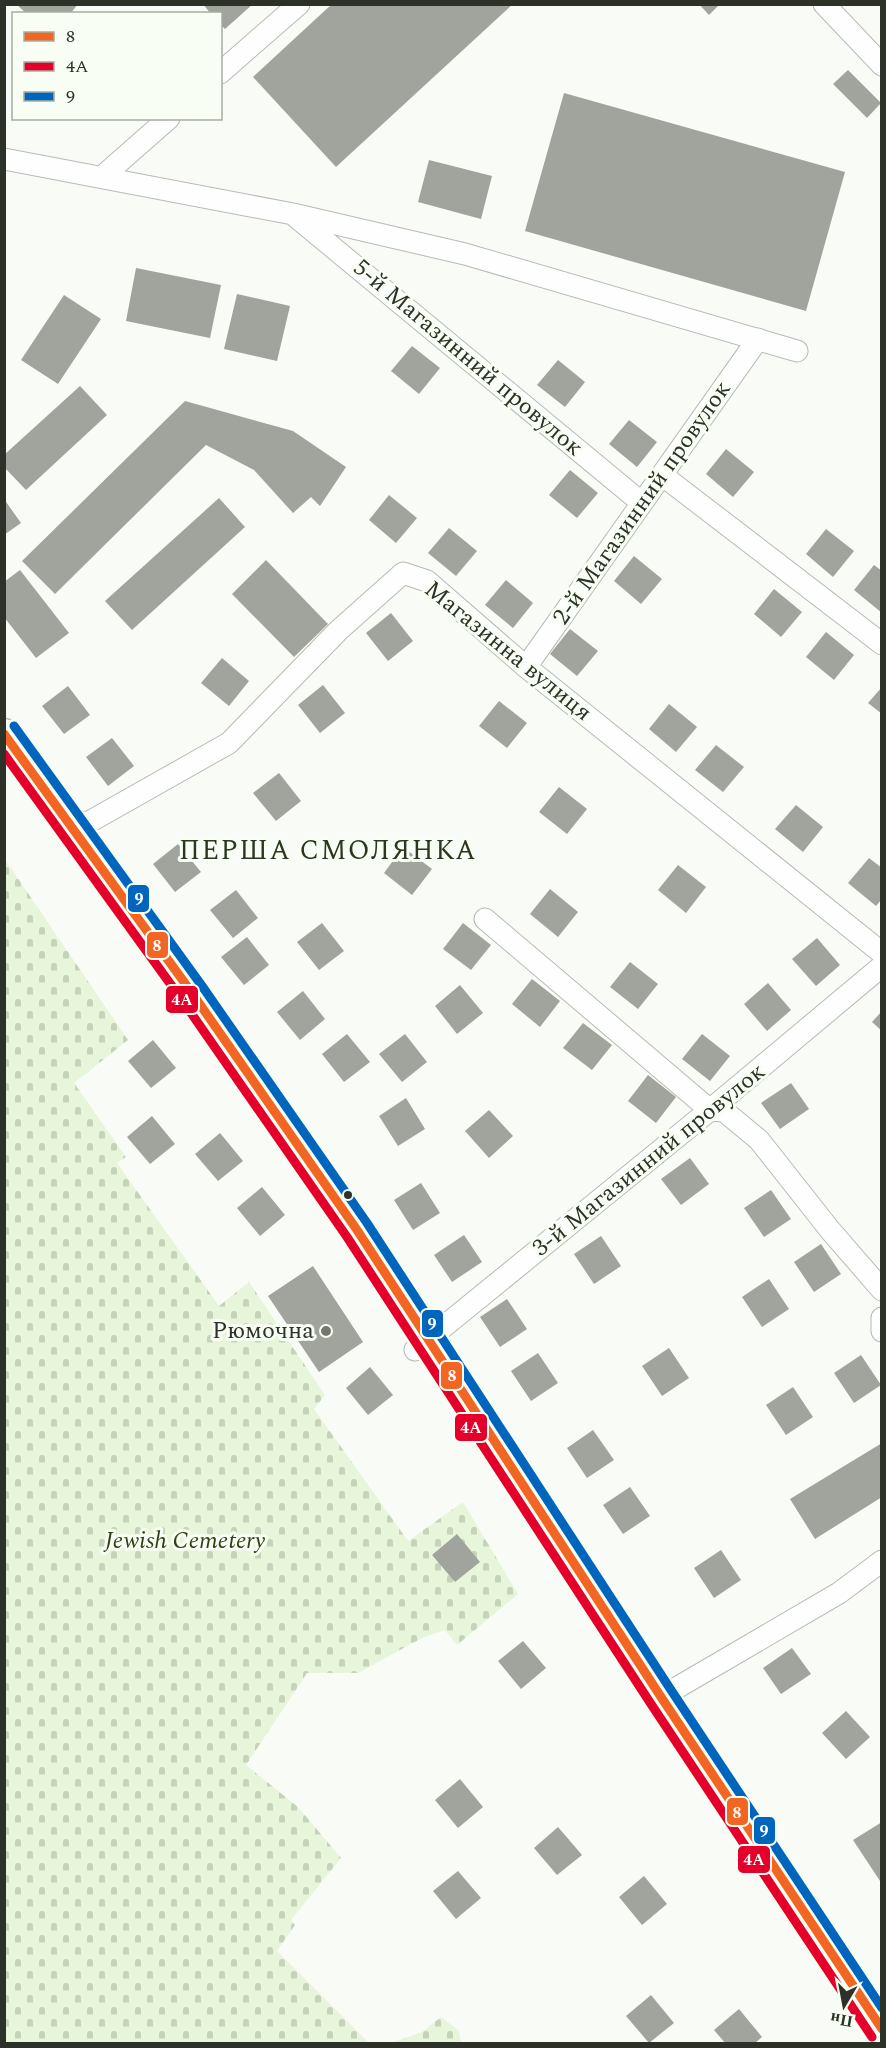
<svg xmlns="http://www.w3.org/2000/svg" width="886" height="2048" viewBox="0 0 886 2048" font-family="Spectral,serif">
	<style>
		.cemetery { fill: url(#cemetery-stones) }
		.building { fill: #a1a49d }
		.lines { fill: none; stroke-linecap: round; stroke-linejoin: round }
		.minor-casing { stroke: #b7bbb4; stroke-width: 23 }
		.secondary-casing { stroke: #b7bbb4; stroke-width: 31 }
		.minor { stroke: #fefefe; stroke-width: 21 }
		.secondary { stroke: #fefefe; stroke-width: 28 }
		.bus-1-casing { stroke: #f8fef3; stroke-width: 14 }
		.bus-2-casing { stroke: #f8fef3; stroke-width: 14 }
		.bus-3-casing { stroke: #f8fef3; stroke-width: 14 }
		.bus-1 { stroke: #f26522; stroke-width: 9 }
		.bus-2 { stroke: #e4002b; stroke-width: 9 }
		.bus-3 { stroke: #0065bd; stroke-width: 9 }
		.bus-dot { fill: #2c3227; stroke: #f8fef3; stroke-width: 2 }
		.poi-dot { fill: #73786f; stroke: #f8fef3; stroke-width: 2 }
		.labels { text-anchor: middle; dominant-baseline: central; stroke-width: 6; stroke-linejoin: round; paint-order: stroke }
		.street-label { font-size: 24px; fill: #2c3227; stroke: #f8fef3 }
		.poi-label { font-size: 24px; fill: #2c3227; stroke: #f8fef3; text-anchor: end }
		.park-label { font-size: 24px; font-style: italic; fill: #2d4314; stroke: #f8fef3 }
		.quarter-label { font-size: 27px; letter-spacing: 1.5px; fill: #2b3720; stroke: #f8fef3 }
		.line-badge { stroke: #f8fef3; stroke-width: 2 }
		.badge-label { font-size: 16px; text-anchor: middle; font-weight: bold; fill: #fff }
	</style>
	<defs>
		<pattern id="cemetery-stones" width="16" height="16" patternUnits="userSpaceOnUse" patternTransform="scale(1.5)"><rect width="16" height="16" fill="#e7f6da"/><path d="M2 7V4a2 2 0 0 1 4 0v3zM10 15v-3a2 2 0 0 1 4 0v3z" fill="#c6d3bb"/></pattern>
	</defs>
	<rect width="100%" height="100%" fill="#f8fbf6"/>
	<path class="cemetery" d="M4,858L128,1040L74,1083L126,1157L117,1163L219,1306L249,1282L325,1395L314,1409L408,1541L463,1502L518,1594L457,1645L445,1630L424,1637L358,1673H307L246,1765L298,1807L341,1858L291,1920L295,1925L277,1951L369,2043H5Z
		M441,2017L459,2031L461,2043H391L422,2032Z"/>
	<path class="building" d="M16,4H78L70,14H27Z
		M203,4H253L225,29L220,24V14H211Z
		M332,4H513L336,167L253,77Z
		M699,4H720L709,15Z
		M848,70L881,103L867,118L833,84Z
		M564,93L845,172L806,311L525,231Z
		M429,160L492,176L481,219L418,202Z
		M136,268L221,285L210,338L126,321Z
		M237,294L290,306L277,361L224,349Z
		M64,295L101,319L58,384L21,360Z
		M412,346L440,368L419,394L391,371Z
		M558,360L585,382L565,407L537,385Z
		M80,386L107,415L26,490L4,467V455Z
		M185,401L293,431L346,467L320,506L311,497L293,513L254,470L206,445L55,594L22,561Z
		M629,420L657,442L637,467L609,444Z
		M726,449L754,472L733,497L706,474Z
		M570,470L598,493L577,518L549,495Z
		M389,495L417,518L396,543L369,520Z
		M219,498L245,527L132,630L105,601Z
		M4,499L21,523L4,535Z
		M449,528L477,551L456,576L428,553Z
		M826,529L854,551L833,577L806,554Z
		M634,556L662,579L641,604L614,581Z
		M266,560L328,624L294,657L232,594Z
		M874,565L882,571V613L854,590Z
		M20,570L69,633L36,658L4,617V582Z
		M506,580L533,603L513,628L485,605Z
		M774,589L802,612L781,637L754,614Z
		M391,613L413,641L388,661L366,633Z
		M570,629L598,651L577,676L550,654Z
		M826,632L854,655L834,680L806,657Z
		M222,658L249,681L229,706L201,683Z
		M323,685L345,713L320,733L298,705Z
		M68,686L90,715L64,734L42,706Z
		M882,687V714L868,703Z
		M499,701L527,723L507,748L479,726Z
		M669,704L697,727L676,752L649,729Z
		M112,738L134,766L108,786L86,757Z
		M716,745L744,767L723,792L695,770Z
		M279,773L301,801L276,821L253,793Z
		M559,787L587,809L567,834L539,812Z
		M796,805L823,827L803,852L775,829Z
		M178,844L201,872L175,892L153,864Z
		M403,847L432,869L412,895L384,873Z
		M869,858L882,868V899L876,906L848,883Z
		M678,865L706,887L686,913L658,890Z
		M550,889L578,912L558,937L530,914Z
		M236,890L258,918L233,938L210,910Z
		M322,923L344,951L319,970L297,942Z
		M463,923L491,945L471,970L443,949Z
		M247,937L269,965L244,985L221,957Z
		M817,938L840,965L816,986L792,959Z
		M630,962L658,984L638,1009L610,987Z
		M532,979L560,1001L540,1027L512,1004Z
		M768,983L791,1010L767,1031L744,1004Z
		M460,985L483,1013L457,1034L435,1006Z
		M303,991L325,1019L300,1040L277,1012Z
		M882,1011V1031L872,1022Z
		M583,1023L612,1045L592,1070L563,1048Z
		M347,1034L370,1062L344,1082L322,1054Z
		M405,1034L427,1062L402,1082L379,1054Z
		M702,1034L730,1056L710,1081L682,1059Z
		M153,1040L176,1068L151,1088L128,1061Z
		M648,1075L676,1097L656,1123L628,1101Z
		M791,1083L809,1109L780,1129L761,1103Z
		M406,1098L425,1129L398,1146L379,1116Z
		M489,1110L513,1136L489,1158L465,1131Z
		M152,1116L175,1144L150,1164L127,1137Z
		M220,1133L243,1161L218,1181L195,1154Z
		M690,1158L709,1184L681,1205L661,1179Z
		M421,1183L440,1213L413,1230L394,1200Z
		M262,1187L285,1215L260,1236L237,1208Z
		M771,1190L791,1219L764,1237L744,1208Z
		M464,1235L482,1262L452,1282L434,1255Z
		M601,1236L621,1266L594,1284L574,1254Z
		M821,1244L841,1274L814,1292L794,1262Z
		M313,1266L363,1342L319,1372L268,1296Z
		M769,1279L789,1309L762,1327L742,1297Z
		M507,1299L527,1329L500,1347L480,1317Z
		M669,1348L689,1378L662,1396L642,1366Z
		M538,1353L558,1383L531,1401L511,1371Z
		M861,1355L881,1385L854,1403L834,1373Z
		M370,1367L393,1395L368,1415L346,1388Z
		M793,1387L813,1417L786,1435L766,1405Z
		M593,1430L614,1460L587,1478L567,1448Z
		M882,1443V1497L815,1539L790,1499Z
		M630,1487L650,1516L623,1534L603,1505Z
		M457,1534L480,1562L455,1582L432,1555Z
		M721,1550L741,1580L714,1598L694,1568Z
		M523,1641L546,1668L521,1689L498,1661Z
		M792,1648L811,1674L781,1694L763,1668Z
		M846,1711L870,1737L846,1759L822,1733Z
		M460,1779L483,1807L458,1828L435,1800Z
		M882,1822V1884L853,1840Z
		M558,1827L582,1855L557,1875L534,1848Z
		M458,1871L481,1898L456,1919L433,1891Z
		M644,1876L667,1904L642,1925L619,1897Z
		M651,1995L674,2023L649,2043L626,2016Z
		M739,2009L762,2037L754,2044H726L714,2030Z"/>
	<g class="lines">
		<g class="minor-casing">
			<path id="minor" d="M824,4L882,65
				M220,73L299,4
				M4,159L293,214L465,254L797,351
				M102,177L169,118
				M296,217L642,503
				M662,475L882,644
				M526,667L758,339
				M75,830L229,743L339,630L403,573L427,581L526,667L882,953
				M485,919L710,1110L724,1111L759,1140L830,1230L882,1290
				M882,1318V1331
				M415,1350L710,1110L882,966
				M661,1697L839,1593L882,1561"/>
		</g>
		<g class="secondary-casing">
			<path id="secondary" d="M4,733L192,993L357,1230L661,1697L882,2030"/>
		</g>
		<use href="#minor" class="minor"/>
		<use href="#secondary" class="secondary"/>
		<g class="bus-1-casing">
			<path id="bus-1" d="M4,734L192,993L357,1230L661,1697L882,2029"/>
		</g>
		<g class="bus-2-casing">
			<path id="bus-2" d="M4,754L182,1000L347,1237L651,1704L872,2037"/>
		</g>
		<g class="bus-3-casing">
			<path id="bus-3" d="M14,726L202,986L367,1223L671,1690L882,2008"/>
		</g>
		<use href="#bus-1" class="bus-1"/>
		<use href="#bus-2" class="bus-2"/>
		<use href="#bus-3" class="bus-3"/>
	</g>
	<circle class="bus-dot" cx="348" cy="1195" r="5"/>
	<circle class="poi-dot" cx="326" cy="1331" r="6"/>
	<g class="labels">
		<g class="street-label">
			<text transform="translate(468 358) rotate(40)">5-й Магазинний провулок</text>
			<text transform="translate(642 503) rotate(-55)">2-й Магазинний провулок</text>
			<text transform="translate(508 651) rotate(39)">Магазинна вулиця</text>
			<text transform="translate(649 1160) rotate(-39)">3-й Магазинний провулок</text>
		</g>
		<g class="poi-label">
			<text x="314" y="1331">Рюмочна</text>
		</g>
		<g class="park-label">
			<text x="185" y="1541">Jewish Cemetery</text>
		</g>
		<g class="quarter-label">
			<text x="328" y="851">ПЕРША СМОЛЯНКА</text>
		</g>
	</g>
	<g class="line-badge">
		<rect x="127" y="884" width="23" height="29" rx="6" fill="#0065bd"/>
		<rect x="146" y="931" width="23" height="28" rx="6" fill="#f26522"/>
		<rect x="165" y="985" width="34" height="29" rx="6" fill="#e4002b"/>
		<rect x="421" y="1309" width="23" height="29" rx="6" fill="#0065bd"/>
		<rect x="440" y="1361" width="23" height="29" rx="6" fill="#f26522"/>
		<rect x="454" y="1413" width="34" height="29" rx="6" fill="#e4002b"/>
		<rect x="726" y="1797" width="23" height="29" rx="6" fill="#f26522"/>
		<rect x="753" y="1816" width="23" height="29" rx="6" fill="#0065bd"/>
		<rect x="737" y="1845" width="34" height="29" rx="6" fill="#e4002b"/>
	</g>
	<g class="badge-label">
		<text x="139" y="904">9</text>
		<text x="157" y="951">8</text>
		<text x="182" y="1005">4А</text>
		<text x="432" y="1329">9</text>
		<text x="452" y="1381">8</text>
		<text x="471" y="1433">4А</text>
		<text x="737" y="1818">8</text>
		<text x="764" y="1836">9</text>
		<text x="754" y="1865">4А</text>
	</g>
	<rect width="886" height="2048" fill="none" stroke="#2c3227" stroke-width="12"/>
	<rect x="12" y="12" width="210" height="108" fill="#f8fef3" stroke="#a6aca1" stroke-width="1.5"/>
	<rect x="24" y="32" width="30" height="9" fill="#f26522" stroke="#a6aca1" stroke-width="1.5"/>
	<text x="66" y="42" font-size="18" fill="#2c3227">8</text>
	<rect x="24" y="62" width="30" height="9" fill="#e4002b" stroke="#a6aca1" stroke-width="1.5"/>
	<text x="66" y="72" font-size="18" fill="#2c3227">4А</text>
	<rect x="24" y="92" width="30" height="9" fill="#0065bd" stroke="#a6aca1" stroke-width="1.5"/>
	<text x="66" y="102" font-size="18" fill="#2c3227">9</text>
	<g transform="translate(844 2006) rotate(190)" stroke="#f8fef3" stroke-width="4.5" paint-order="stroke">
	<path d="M0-4.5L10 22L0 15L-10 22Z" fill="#2c3227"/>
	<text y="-9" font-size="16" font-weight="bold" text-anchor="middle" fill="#2c3227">Пн</text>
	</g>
</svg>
